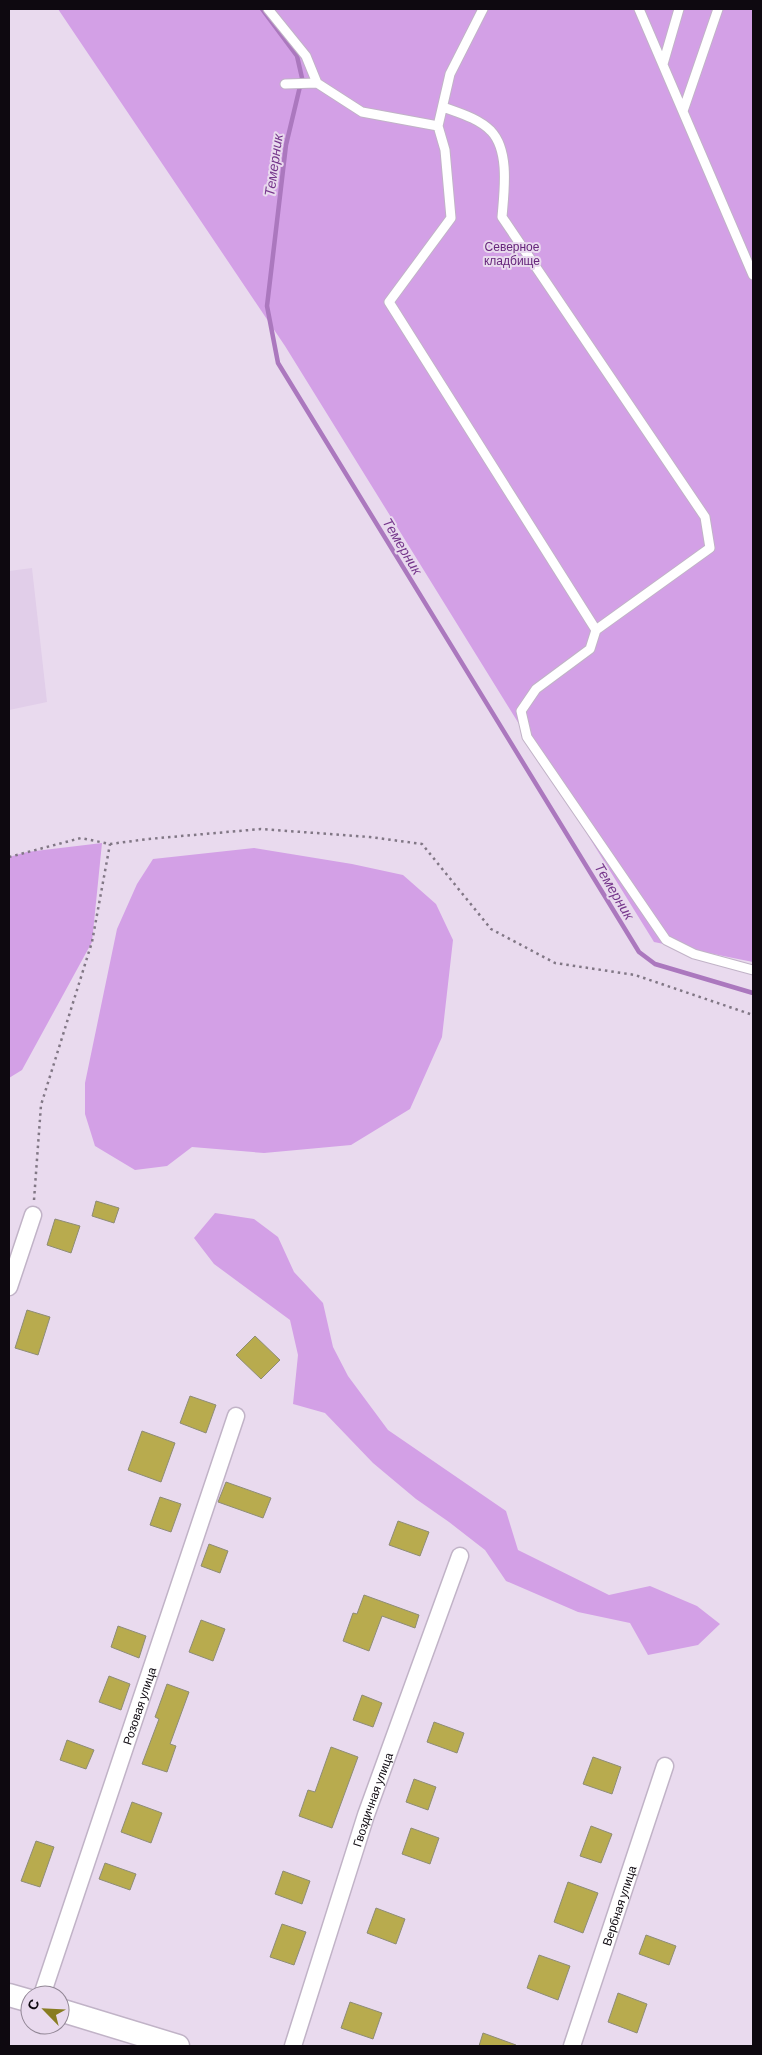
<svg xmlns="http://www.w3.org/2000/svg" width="762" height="2055" viewBox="0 0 762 2055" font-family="Barlow,sans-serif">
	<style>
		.built { fill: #e1cee9 }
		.green { fill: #d3a0e6 }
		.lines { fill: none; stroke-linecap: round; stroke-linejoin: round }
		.stream { stroke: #ab78be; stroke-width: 4.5 }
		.building { fill: #b8ab4e; stroke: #8e8c76 }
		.lane-casing { stroke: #c1b3c7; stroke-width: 11 }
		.street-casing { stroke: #c1b3c7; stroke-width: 19 }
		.secondary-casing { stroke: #c1b3c7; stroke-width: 25 }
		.path { stroke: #817785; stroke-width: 2.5; stroke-dasharray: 2.5 4; stroke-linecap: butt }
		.lane { stroke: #fff; stroke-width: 9 }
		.street { stroke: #fff; stroke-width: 16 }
		.secondary { stroke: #fff; stroke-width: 22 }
		.labels { text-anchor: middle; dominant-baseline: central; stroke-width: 4; stroke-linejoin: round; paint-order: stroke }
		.park-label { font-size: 12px; fill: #66267b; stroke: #e9daee }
		.street-label { font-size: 12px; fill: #0e0910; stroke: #e9daee }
		.water-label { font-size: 14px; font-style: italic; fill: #75368b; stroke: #e9daee }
	</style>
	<rect width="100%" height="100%" fill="#e9daee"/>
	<path class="built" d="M32,568L47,702L9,710V571Z"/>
	<path class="green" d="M58,9H753V962L654,942L285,346Z
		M102,843L92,942L22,1070L9,1078V857L27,852Z
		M254,848L352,864L403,875L436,904L453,940L442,1037L410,1109L351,1145L264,1153L192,1147L167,1166L135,1170L95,1146L85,1114V1083L117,929L137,884L153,859Z
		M215,1213L254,1219L278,1237L294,1272L323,1303L333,1347L348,1376L388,1430L506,1511L518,1550L609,1595L650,1586L697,1606L720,1624L698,1645L648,1655L630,1623L578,1612L506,1581L485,1550L449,1522L416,1499L373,1463L325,1413L293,1404L298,1355L290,1320L214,1264L194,1238Z"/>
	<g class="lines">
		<path class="stream" d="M262,9L297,56L302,78L286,145L267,306L278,363L639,952L655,964L753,993"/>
	</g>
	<path class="building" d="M96,1201L119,1208L114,1223L92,1216Z
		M55,1219L80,1226L71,1253L47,1245Z
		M27,1310L50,1317L38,1355L15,1348Z
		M255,1336L280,1360L261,1379L236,1355Z
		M190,1396L216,1405L206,1433L180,1423Z
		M142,1431L175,1443L161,1482L128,1470Z
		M226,1482L271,1498L263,1518L218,1502Z
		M160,1497L181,1504L171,1532L150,1525Z
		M398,1521L429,1532L420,1556L389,1545Z
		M209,1544L228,1551L220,1573L201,1566Z
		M364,1595L419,1615L415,1628L382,1616L369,1651L343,1641L353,1613L357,1614Z
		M201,1620L225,1629L213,1661L189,1652Z
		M118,1626L146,1636L139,1658L111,1647Z
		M109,1676L130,1684L121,1710L99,1702Z
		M167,1684L189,1692L170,1744L176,1746L167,1772L142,1764L159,1719L155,1717Z
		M362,1695L382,1703L373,1727L353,1720Z
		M434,1722L464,1733L457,1753L427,1742Z
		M67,1740L94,1750L86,1769L60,1760Z
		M331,1747L358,1757L332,1828L299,1816L308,1790L315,1792Z
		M593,1757L621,1767L612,1794L583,1784Z
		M414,1779L436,1787L428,1810L406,1802Z
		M132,1802L162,1813L151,1843L121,1832Z
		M591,1826L612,1834L601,1863L580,1856Z
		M411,1828L439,1838L430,1864L402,1854Z
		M36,1841L54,1847L40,1887L21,1881Z
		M105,1863L136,1874L130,1890L99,1879Z
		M283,1871L310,1881L302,1904L275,1894Z
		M568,1882L598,1893L583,1933L554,1922Z
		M376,1908L405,1919L396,1944L367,1933Z
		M282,1924L306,1932L294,1965L270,1957Z
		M646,1935L676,1946L669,1965L639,1954Z
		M539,1955L570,1966L558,2000L527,1988Z
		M618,1993L647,2004L637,2033L608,2022Z
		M350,2002L382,2013L373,2039L341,2028Z
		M483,2033L516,2045L515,2046H479Z"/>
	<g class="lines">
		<g class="lane-casing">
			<path id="lane" d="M268,9L306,56L317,83
				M639,9L753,275
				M663,64L679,9
				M285,84L317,83L362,112L438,126
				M443,107C459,113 478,118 491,131C510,151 504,192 502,217L705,517L710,548L596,630L389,302L451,218L445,150L438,126L450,74L483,9
				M683,111L718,9
				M596,630L590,649L536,689L521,711L527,737L666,940L694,954L753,970"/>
		</g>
		<g class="street-casing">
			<g id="street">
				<path d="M9,1287L33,1215"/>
				<path id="s1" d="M42,1995L236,1416"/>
				<path id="s2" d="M293,2046L366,1815L460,1556"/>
				<path id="s3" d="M572,2046L665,1766"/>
			</g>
		</g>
		<g class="secondary-casing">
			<path id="secondary" d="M9,1995L30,2001
				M60,2010L178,2046"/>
		</g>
		<path class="path" d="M9,857L81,838L110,844L148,839L261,829L370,837L422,844L491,929L555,963L635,975L753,1015
			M34,1200L41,1105L92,942L110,844"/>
		<use href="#lane" class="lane"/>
		<use href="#street" class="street"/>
		<use href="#secondary" class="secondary"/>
	</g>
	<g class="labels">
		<g class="park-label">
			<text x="512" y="246">Северное<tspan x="512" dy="14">кладбище</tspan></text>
		</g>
		<g class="street-label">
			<text stroke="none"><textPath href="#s1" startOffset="305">Розовая улица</textPath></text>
			<text stroke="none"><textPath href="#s2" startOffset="259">Гвоздичная улица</textPath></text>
			<text stroke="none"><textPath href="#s3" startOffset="148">Вербная улица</textPath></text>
		</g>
		<g class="water-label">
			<text transform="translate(273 165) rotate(-82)">Темерник</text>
			<text transform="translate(403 546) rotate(59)">Темерник</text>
			<text transform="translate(615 891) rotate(59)">Темерник</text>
		</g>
	</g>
	<rect width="762" height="2055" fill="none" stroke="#0e0910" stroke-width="20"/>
	<g transform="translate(45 2010) rotate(294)"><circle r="24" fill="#e9daee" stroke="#918695"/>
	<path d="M0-4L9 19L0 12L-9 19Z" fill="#887c21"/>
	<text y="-8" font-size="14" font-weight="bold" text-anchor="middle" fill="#0e0910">С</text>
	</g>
</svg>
